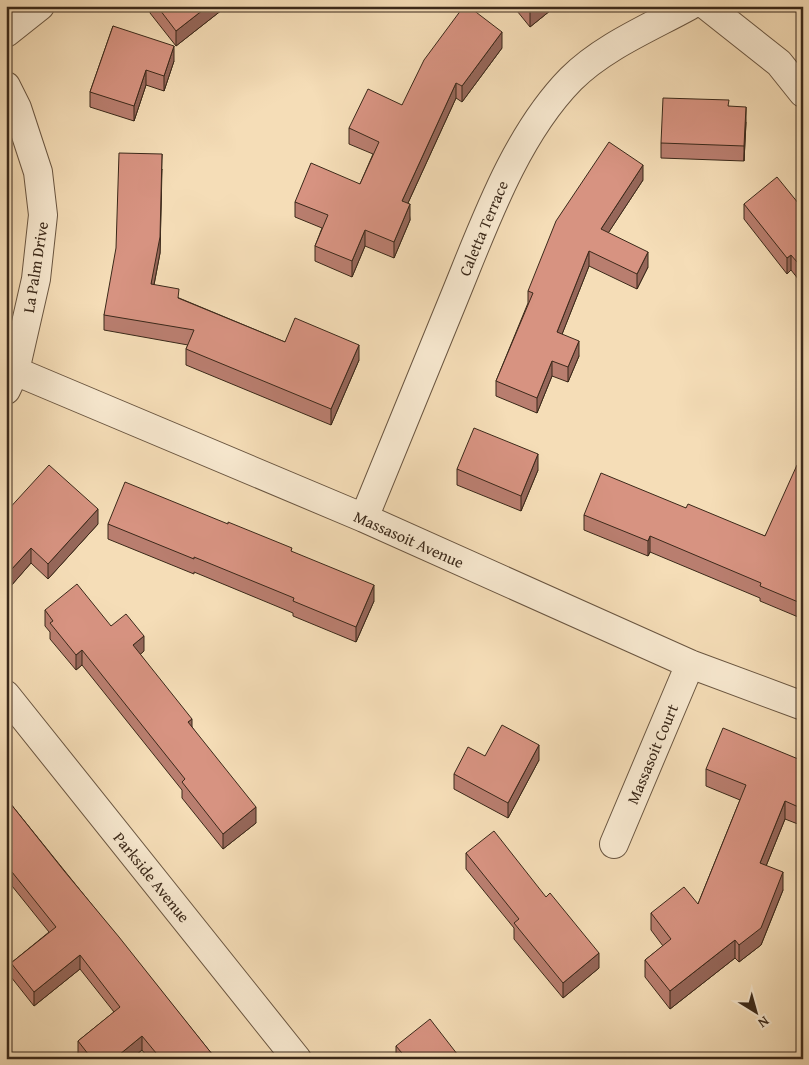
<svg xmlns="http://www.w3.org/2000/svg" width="809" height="1065" viewBox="0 0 809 1065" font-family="'Gentium Book Plus',serif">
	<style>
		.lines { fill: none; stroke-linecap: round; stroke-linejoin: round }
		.minor-casing { stroke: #6a5641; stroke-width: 30 }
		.minor { stroke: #f8e9d0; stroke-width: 28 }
		.wall { fill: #b97e6f; stroke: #3b291a }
		.shaded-wall { fill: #96675a; stroke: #3b291a }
		.building { fill: #d79381; stroke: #3b291a }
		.labels { text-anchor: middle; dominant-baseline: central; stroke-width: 4; stroke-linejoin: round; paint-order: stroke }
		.street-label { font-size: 16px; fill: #3b291a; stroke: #f8e9d0 }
	</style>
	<rect width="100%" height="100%" fill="#f5ddb7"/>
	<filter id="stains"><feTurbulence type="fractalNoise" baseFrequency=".004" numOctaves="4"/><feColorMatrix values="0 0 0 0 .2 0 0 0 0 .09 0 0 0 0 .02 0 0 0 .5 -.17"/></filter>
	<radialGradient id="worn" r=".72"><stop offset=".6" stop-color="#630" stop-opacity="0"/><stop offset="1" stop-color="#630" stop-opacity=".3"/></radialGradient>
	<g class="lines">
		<g class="minor-casing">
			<path id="minor" d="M707,6L779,63L803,93
				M6,33L40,6
				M6,86L17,108L38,172L43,215L36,279L15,371L6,390
				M15,371L364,518L690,664L803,706
				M364,518C394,445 424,371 454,298C484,225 515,136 571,79C603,47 649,28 689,6
				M6,695L297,1059
				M614,844L690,664"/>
		</g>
		<use href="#minor" class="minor"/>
	</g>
	<path class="wall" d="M150,6H227L176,46L150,13Z
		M513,6H556L530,27Z
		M113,26L174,61L164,91L146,85L134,121L90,107V92Z
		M502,48L462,102L456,98L408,203L410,220L394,258L365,246L352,277L315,261V246L322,228L295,217V202L360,184L373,154L349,144V128L402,105Z
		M729,106L746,122L744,161L661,158V143Z
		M162,169L160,253L154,285L179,298L285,342L359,360L331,425L186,365V349L188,345L104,330V315Z
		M643,180L608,233L648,267L637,289L589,266L562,334L579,356L568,382L552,376L537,413L496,396V381L528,303V291Z
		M744,204L803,209V285L791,270L787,274L744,219Z
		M803,468V619L760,601V598L650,552L648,556L584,530V515L686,508L765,536Z
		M457,469L538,470L521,511L457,485Z
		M6,512L98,524L48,579L31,563L10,587L6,583Z
		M108,524L292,552L374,601L356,642L293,616V613L194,572V574L108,539Z
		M45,610L111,626L144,651L140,654L192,727L256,823L223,849L182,798V790L82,665L76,670L50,639V632L45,626Z
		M485,756L539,760L508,818L454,789V774Z
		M803,761V826L785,819L766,866L783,890L761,945L739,962L735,958L670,1009L645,977V960L663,946L651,930V913L698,904L740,800L706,786V769Z
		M6,798L216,1059H149L142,1050L131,1059H81L78,1054V1041L114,1012L80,969L34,1006L11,977V963L49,932L12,886L6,891Z
		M466,853L599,968L563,998L514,939V928L466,869Z
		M396,1046L461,1059H396Z"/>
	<path class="shaded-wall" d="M208,6H227L176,46V31Z
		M537,6H556L530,27V12Z
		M502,32V48L462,102V86Z
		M174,46V61L164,91V76Z
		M146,70V85L134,121V106Z
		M456,83V98L402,216V201Z
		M746,107V122L744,161V146Z
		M162,154L160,253L151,300V284Z
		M643,165V180L601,244V229Z
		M410,204V220L394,258V242Z
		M365,230V246L352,277V261Z
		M589,251V266L557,347V332Z
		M648,252V267L637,289V274Z
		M791,255V270L787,274V258Z
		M579,341V356L568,382V367Z
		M359,345V360L331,425V409Z
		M552,361V376L537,413V398Z
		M538,454V470L521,511V496Z
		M98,509V524L48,579V564Z
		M650,536V552L648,556V541Z
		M803,547V562L800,554Z
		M31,548V563L10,587V571Z
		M374,585V601L356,642V627Z
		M144,636V651L133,661V645Z
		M82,650V665L76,670V655Z
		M192,719V735L188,722Z
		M539,745V760L508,818V803Z
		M785,801V819L760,881V863Z
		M256,807V823L223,849V834Z
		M12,872V886L6,891V877Z
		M783,872V890L761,945L739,962V945Z
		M735,940V958L670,1009V991Z
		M599,953V968L563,998V983Z
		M80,955V969L34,1006V992Z
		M142,1036V1050L131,1059H114Z"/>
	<path class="building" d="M157,6H208L176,31Z
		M464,6H468L502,32L462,86L456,83L402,201L410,204L394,242L365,230L352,261L315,246L328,215L295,202L311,163L360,184L379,142L349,128L368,89L402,105L424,60Z
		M525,6H537L530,12Z
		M113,26L174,46L164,76L146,70L134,106L90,92Z
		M663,98L729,100L728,106L746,107L744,146L661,143Z
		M609,142L643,165L601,229L648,252L637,274L589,251L557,332L579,341L568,367L552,361L537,398L496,381L533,293L528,291L556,221Z
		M119,153L162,154L160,237L151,284L179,289L178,298L285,342L295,318L359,345L331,409L186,349L194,330L104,315L116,248Z
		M777,177L803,209V269L791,255L787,258L744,204Z
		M474,428L538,454L521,496L457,469Z
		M49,465L98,509L48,564L31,548L10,571L6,568V512Z
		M797,465L803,468V547L800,554L803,555V604L760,586L761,583L650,536L648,541L584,515L601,473L686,508L688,504L765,536Z
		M125,482L228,524V522L292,548L291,551L374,585L356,627L293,601L294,598L194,557V559L108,524Z
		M77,584L111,626L126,614L144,636L133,645L192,719L188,722L256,807L223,834L182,782L185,779L82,650L76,655L50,623L53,621L45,610Z
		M502,725L539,745L508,803L454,774L468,747L485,756Z
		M723,728L803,761V809L785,801L760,863L783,872L761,928L739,945L735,940L670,991L645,960L671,939L651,913L684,887L698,904L746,785L706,769Z
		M6,798L65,872L119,937L216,1059H161L142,1036L114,1059H92L78,1041L120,1007L80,955L34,992L11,963L56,927L12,872L6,877Z
		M494,831L546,897L550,893L599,953L563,983L514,923L519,919L466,853Z
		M430,1019L461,1059H407L396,1046Z"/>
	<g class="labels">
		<g class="street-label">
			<text transform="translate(483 228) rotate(-67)">Caletta Terrace</text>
			<text transform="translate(35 267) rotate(-81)">La Palm Drive</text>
			<text transform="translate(409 539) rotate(24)">Massasoit Avenue</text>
			<text transform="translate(652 754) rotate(-67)">Massasoit Court</text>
			<text transform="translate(152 877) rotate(51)">Parkside Avenue</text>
		</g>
	</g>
	<rect width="809" height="1065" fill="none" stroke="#f5ddb7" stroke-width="25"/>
	<rect x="8" y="8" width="794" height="1050" fill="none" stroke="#3b291a" stroke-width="2.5"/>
	<rect x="12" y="12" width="784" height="1040" fill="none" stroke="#3b291a"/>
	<g transform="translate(756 1012) rotate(143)" stroke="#f8e9d0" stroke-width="4" paint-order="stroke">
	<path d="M0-4L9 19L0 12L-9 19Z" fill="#3b291a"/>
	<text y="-8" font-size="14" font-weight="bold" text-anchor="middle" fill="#3b291a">N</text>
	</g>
	<rect width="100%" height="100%" filter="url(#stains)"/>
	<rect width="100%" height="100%" fill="url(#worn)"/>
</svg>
